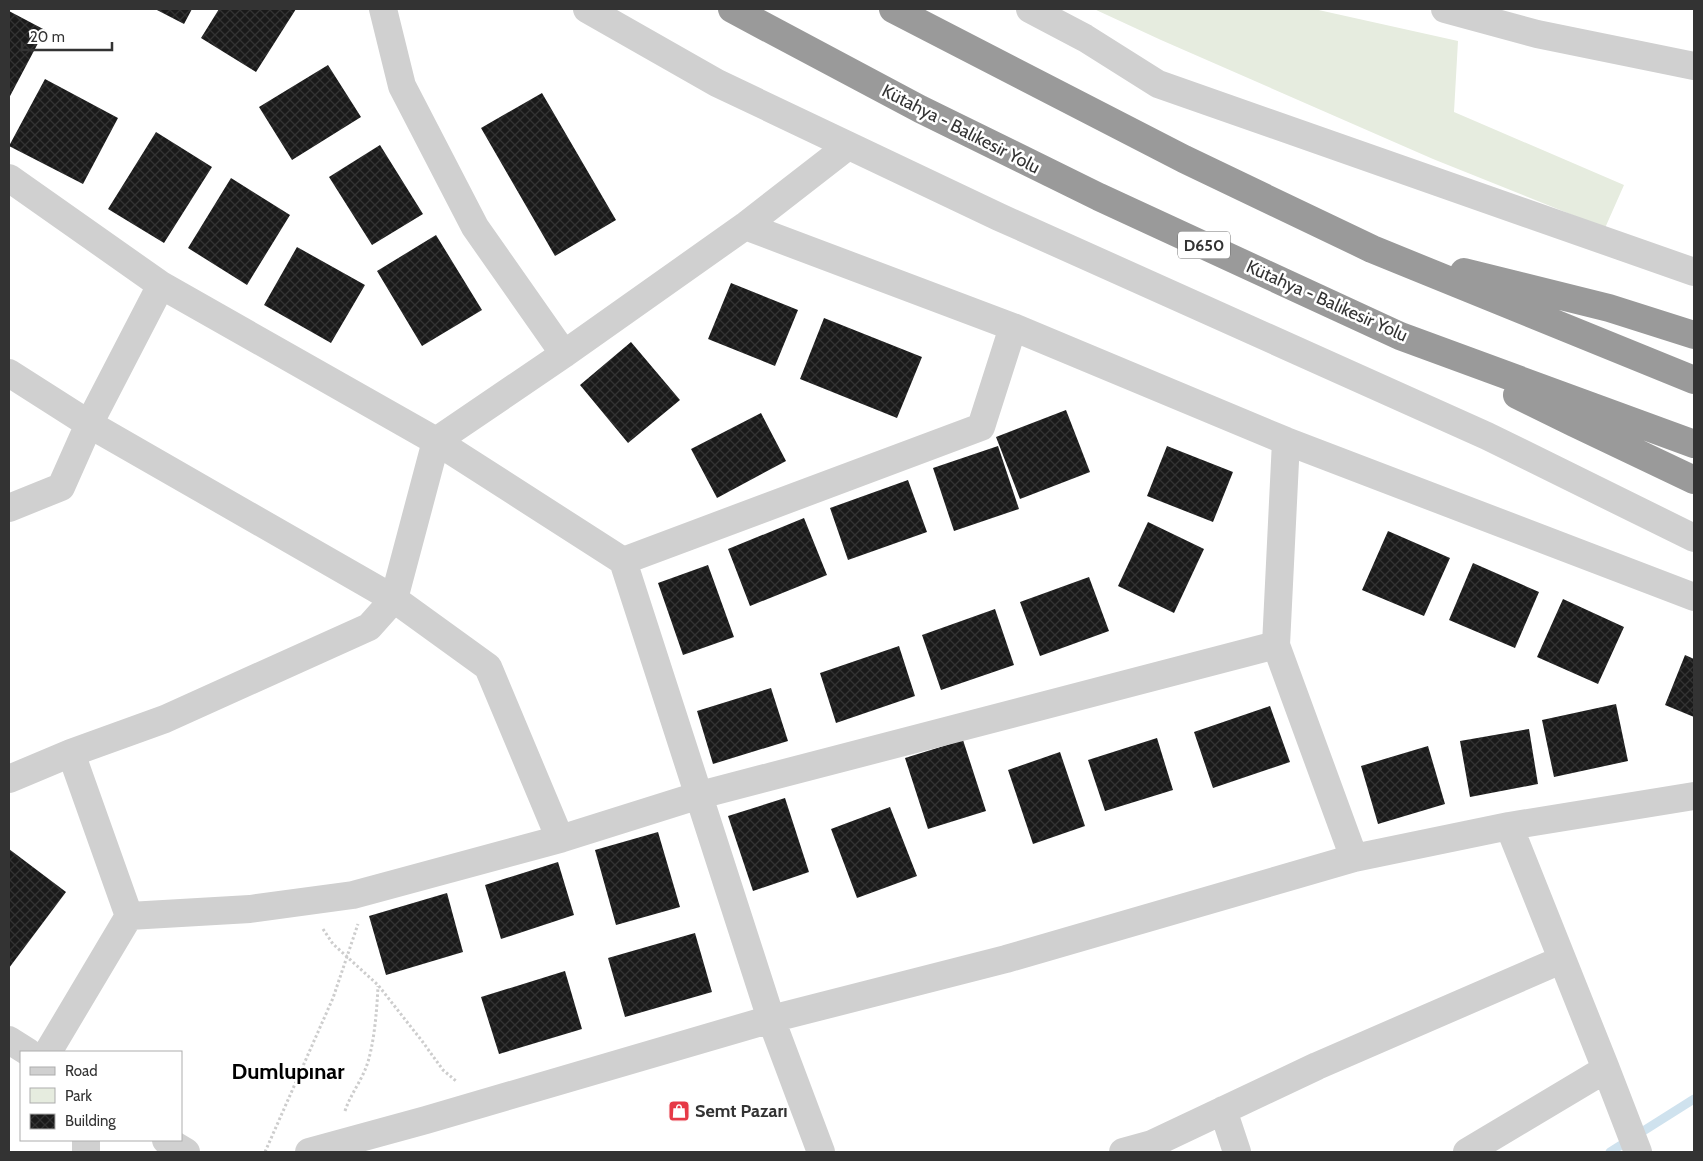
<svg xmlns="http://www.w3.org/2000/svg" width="1703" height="1161" viewBox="0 0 1703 1161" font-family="Cabin,sans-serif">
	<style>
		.green { fill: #e6ecdf }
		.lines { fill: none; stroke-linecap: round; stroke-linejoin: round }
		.stream { stroke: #cfe2ee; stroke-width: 9 }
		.building { fill: url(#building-cross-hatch) }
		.path { stroke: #cdcdcd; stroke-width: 3; stroke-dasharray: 2.5 2.5; stroke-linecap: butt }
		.minor { stroke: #d0d0d0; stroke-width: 28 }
		.highway { stroke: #9a9a9a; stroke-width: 28 }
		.labels { text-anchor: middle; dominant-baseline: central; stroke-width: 5; stroke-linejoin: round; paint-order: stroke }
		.shield { fill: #fff; stroke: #707070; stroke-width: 1 }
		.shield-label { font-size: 16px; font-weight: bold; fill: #333 }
		.street-label { font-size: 18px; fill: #333; stroke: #fff }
		.poi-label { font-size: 18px; font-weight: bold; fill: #333; stroke: #fff; text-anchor: start }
		.district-label { font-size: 22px; font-weight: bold; fill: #000; stroke: #fff }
	</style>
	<defs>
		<pattern id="building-cross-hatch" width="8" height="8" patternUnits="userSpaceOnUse" patternTransform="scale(1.25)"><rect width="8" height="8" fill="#1a1a1a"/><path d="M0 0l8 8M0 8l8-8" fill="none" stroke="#333"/></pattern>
	</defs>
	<rect width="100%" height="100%" fill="#fff"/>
	<path class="green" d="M1094,9H1314L1458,41L1454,112L1624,185L1605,228L1433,159L1161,40Z"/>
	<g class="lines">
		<path class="stream" d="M1610,1152L1694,1099"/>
	</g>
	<path class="building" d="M155,9H192L184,24Z
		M219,9H296L256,72L201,38Z
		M9,11L45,30L9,98Z
		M328,65L361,117L292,160L259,107Z
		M45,79L118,118L83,184L9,146Z
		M542,93L616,220L555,256L481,128Z
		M156,132L212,167L164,243L108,209Z
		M380,145L423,214L372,245L329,177Z
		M231,178L290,215L247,285L188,248Z
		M436,235L482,310L422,346L377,271Z
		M297,247L365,285L331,343L264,305Z
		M731,283L798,310L775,366L708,339Z
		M824,318L922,357L897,418L800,379Z
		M631,342L680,400L628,443L580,385Z
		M1066,410L1090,472L1020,499L996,437Z
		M761,413L786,461L717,498L691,449Z
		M998,446L1019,509L954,531L933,468Z
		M1167,446L1233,472L1213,522L1147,496Z
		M908,480L927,532L848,560L830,508Z
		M804,518L827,575L750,606L728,549Z
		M1148,522L1204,549L1174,613L1118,586Z
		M1388,531L1450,558L1424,616L1362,590Z
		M1473,563L1539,592L1515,648L1449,620Z
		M708,565L734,637L683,655L658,583Z
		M1089,577L1109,631L1040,656L1020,602Z
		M1563,599L1624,627L1598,684L1537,657Z
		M995,609L1014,665L941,690L922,635Z
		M899,646L915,696L836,723L820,673Z
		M1685,655L1694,659V717L1665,705Z
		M771,688L788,741L713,764L697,711Z
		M1616,704L1628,761L1554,777L1542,720Z
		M1270,706L1290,762L1213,788L1194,732Z
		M1529,729L1538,784L1470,797L1460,741Z
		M1157,738L1173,790L1105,811L1088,760Z
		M963,740L986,811L928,829L905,758Z
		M1428,746L1445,804L1378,824L1361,766Z
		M1060,752L1085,826L1033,844L1008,770Z
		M785,798L809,872L753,891L728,816Z
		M890,807L917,876L857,898L831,829Z
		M658,832L680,907L616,925L595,850Z
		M9,849L66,892L9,968Z
		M558,862L574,915L501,939L485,885Z
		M447,893L463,952L386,975L369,916Z
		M695,933L712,992L625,1017L608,958Z
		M565,971L582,1029L499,1054L481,997Z"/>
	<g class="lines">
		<path class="path" d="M323,929L333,944L378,985L422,1041L443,1070L456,1081
			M345,1111C350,1096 359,1084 365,1070C374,1049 377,1009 378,986
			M265,1152L333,998L358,924"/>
		<path class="minor" d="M383,9L402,86L475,227L564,354
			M587,9L717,83L999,217L1487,436L1694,538
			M1030,9L1085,38L1158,84L1694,272
			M1445,9L1537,34L1694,66
			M9,178L161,285L436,441L564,354L745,226L848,146
			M745,226L1013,327L1286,441L1694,597
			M9,373L89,424L394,599L488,667L560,839
			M1286,441L1276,645L1354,858
			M9,508L61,487L89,424L161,285
			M623,561L981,427L1013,327
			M9,779L71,753L165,719L369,627L394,599L436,441L623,561L771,1019L821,1152
			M129,916L250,909L353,895L560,839L700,795L1276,645
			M9,1040L28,1052
			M48,1052L129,916L71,753
			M1606,1069L1638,1152
			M1223,1110L1237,1152
			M86,1140V1152
			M166,1140L186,1152
			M309,1152L426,1120L771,1019L1006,959L1354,858L1509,826L1694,796
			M1123,1152L1152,1144L1317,1066L1561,960
			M1467,1152L1606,1069L1509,826"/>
		<path class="highway" d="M732,9L920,109L1099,197L1400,336L1694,444
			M893,9L1184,159L1372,249L1694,380
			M1464,272L1609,308L1694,335
			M1517,395L1574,423L1694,480"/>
	</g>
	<defs>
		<g id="shop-square" transform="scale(1.125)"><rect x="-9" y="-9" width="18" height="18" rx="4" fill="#e63946" stroke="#fff"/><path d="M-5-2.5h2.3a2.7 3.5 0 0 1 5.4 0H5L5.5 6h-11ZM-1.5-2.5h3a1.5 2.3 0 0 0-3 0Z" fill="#fff"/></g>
	</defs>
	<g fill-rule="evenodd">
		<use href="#shop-square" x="679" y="1111"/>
	</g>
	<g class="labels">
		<rect class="shield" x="1178" y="231.5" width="52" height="27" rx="4"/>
		<g class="shield-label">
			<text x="1204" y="245">D650</text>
		</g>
		<g class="street-label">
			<text transform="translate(961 129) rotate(27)">Kütahya - Balıkesir Yolu</text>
			<text transform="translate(1327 301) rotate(24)">Kütahya - Balıkesir Yolu</text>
		</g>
		<g class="poi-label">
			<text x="695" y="1111">Semt Pazarı</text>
		</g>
		<g class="district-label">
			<text x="288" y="1071">Dumlupınar</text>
		</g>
	</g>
	<rect width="1703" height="1161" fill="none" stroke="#333333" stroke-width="20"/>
	<rect x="20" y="1051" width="162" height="90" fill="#ffffff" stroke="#adadad"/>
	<rect x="30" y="1067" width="25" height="8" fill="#d0d0d0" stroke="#adadad"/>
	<text x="65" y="1076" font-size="15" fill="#333333">Road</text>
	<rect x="30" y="1088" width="25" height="15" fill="#e6ecdf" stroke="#adadad"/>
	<text x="65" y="1101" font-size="15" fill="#333333">Park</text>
	<rect x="30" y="1114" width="25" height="15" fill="url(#building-cross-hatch)" stroke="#adadad"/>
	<text x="65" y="1126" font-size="15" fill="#333333">Building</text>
	<path d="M22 42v8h90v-8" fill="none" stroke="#333333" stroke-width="2.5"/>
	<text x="30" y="42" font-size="15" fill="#333333" stroke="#ffffff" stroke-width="4" paint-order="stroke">20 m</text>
</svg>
